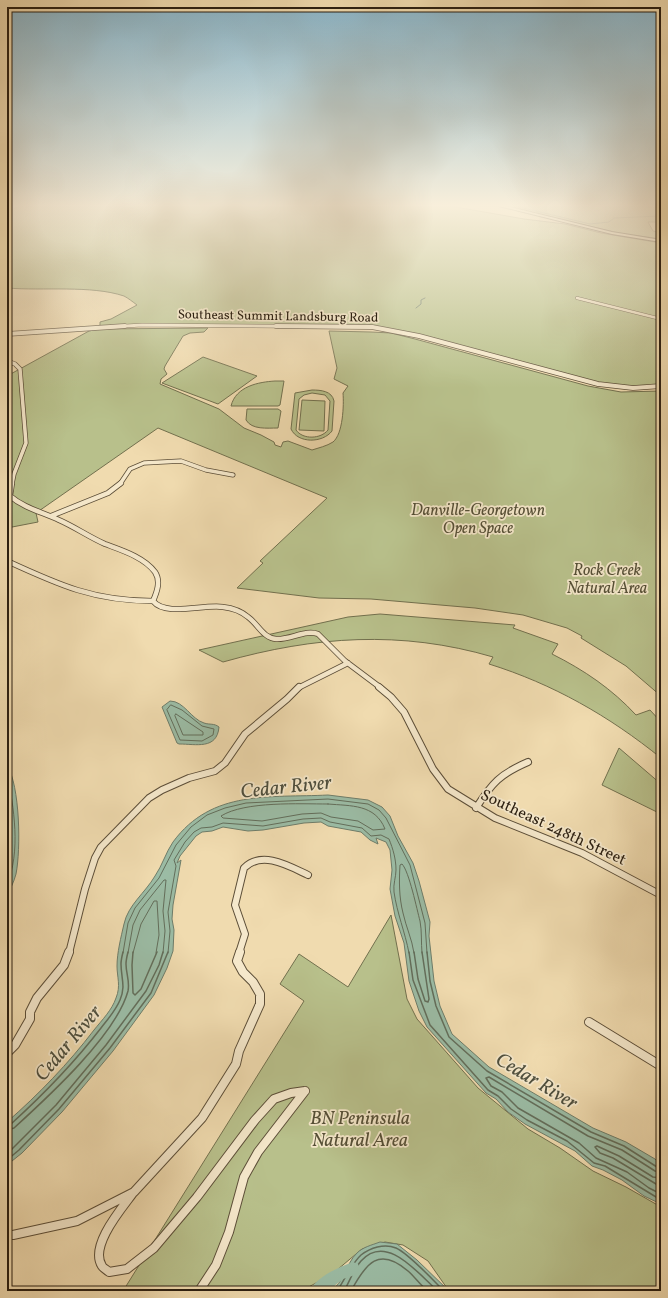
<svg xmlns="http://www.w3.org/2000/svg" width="668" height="1298" viewBox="0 0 668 1298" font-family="Vollkorn,serif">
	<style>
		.green { fill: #b8c08b; stroke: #72704e; fill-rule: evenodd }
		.water { fill: #9bbca5; stroke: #6e7d6a }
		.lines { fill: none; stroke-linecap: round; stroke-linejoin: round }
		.shore-far1 { stroke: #636e5b; stroke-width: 1 }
		.shore { stroke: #636e5b; stroke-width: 1.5 }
		.stream { stroke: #6e7d6a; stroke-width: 1 }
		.river { fill: #9bbca5; fill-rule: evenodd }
		.minor-far4-casing { stroke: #5c4e38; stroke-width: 3.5 }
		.minor-far3-casing { stroke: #5c4e38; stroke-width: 5 }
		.minor-far2-casing { stroke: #5c4e38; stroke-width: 6 }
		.minor-far1-casing { stroke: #5c4e38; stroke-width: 8 }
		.minor-casing { stroke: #5c4e38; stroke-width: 10 }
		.tertiary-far1-casing { stroke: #5c4e38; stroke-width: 4 }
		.tertiary-casing { stroke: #5c4e38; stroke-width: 5.5 }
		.secondary-casing { stroke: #2b1f11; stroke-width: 2 }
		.minor-far4 { stroke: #f5e8cb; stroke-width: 2.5 }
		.minor-far3 { stroke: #f5e8cb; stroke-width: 3.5 }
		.minor-far2 { stroke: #f5e8cb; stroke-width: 4.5 }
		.minor-far1 { stroke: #f5e8cb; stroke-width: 6 }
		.minor { stroke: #f5e8cb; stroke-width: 8 }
		.tertiary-far1 { stroke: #f5e8cb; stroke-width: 3 }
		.tertiary { stroke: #f5e8cb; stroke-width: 4 }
		.secondary { fill: #f5e8cb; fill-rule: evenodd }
		.labels { text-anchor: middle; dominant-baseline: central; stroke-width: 3.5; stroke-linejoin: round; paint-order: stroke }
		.far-street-label { font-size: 13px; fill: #2b1f11; stroke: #f5e8cb }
		.park-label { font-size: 16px; font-style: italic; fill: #554f36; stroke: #f5e8cb }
		.street-label { font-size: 16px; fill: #2b1f11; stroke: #f5e8cb }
		.near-park-label { font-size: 19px; font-style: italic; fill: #554f36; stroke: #f5e8cb }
		.near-water-label { font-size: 20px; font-style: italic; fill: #4d4e3d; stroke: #f5e8cb }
	</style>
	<rect width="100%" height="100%" fill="#f0dbaf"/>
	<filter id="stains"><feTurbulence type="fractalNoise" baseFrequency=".005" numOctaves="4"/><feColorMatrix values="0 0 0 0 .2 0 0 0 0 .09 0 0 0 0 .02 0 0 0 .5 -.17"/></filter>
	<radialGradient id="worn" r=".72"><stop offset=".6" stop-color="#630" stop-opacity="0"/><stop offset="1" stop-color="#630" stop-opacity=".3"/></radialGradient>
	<path class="green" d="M20,206H450L524,219L565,224L601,233L661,243V388L602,385L410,334L377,328L228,325L97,327L100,325V322L111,319L137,305C133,302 128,298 124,296C91,285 43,291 7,288V210Z
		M480,206H661V222H648L653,231L661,233V239L618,233L509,207Z
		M208,328L204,332L190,333L183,336L165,366L164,369L167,374L161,379L160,384L219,409L244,428L261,435L274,442L275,445L281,447L283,442L288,441L312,450C318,448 327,446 333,442C343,434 344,405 343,393L348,386L334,379L337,368L329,331L371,332L391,333L415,339L588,386L621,392L661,391V696L626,666L581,638L582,636L567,628L523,615L475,608L371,599L319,598L237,588L263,563L260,561L327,498L158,428L36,513L38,522L7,528V376L89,331L99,329Z
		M203,357L257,376L218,404L162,383Z
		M275,381H284L280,405L278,406H231C236,386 259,382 275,381Z
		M312,390C321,390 332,391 334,401L332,431C323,443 298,444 291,429L295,393ZM312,393L325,395L330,401L328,430C321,439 303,440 296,430L299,399L304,395Z
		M302,400L325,401L324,431L299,430Z
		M247,409H278L281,411L278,428C267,428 252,430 246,420Z
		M380,614L515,625L513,628L558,644L552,654C584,670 612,689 636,715L650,710L661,722V758C609,716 553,684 489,664L493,657C401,630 315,636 223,662L199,650L348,617Z
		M619,748L661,784V814L602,785Z
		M391,915L407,999L417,1019L478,1088L528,1129L560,1148L593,1171L626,1187L661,1207V1291H449L428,1261L403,1245L385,1242L362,1249L331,1275L301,1291H123L304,1001L280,984L299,954L348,987Z"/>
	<path class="water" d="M170,701C184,701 191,719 204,723C210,725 214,723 219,727C217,750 196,744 179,744L177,743L162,707Z
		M7,765C20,786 21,849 16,874C14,882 10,889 7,897Z
		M328,795L368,800L382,807L390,816L398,836L413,863L419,881L430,922L429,936L434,981L440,1006L452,1034L489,1067L593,1128L626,1142L655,1159L661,1165V1204L644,1196L622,1180L603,1170L592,1166L575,1151L525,1124L508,1112L496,1099L486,1093L427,1027L419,1011L409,981L404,943L395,916L390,889L392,870L390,850L386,842L376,838L378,844L370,840L361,832L328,826L321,822L304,823L263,830L248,831L223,827L212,831L202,832L196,836L180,856L177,863L181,860L173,905L172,919L174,930L173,951L167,968L154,995L113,1051L62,1112L22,1153L7,1165V1122C39,1094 68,1064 94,1030C102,1020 112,1010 116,998C121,986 117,977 117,966C117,953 121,937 124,924C128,905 145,893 155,876C162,866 166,852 173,842C212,789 270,798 328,795Z
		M380,1242L397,1244L417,1260L449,1291H330C344,1284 346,1263 357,1253C363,1247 372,1245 380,1242Z"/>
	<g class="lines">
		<path class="shore-far1" d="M171,705L182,710L202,726L214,729L213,735L202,741L180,740L167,710Z
			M176,714L203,732V735H183L175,716Z
			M7,773C14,808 21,851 7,885
			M7,798L10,836L7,869
			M328,804C351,806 375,804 385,829L373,830L358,821L331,817L321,813L302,814L262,821L223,818L221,816C245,801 300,804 328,804Z
			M123,953L128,923L135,908L159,878L176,845L191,827L207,815L225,808L246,803L328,799L368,804L379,810L386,818L410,865L425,923L427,953
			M128,953L133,925L140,910L164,880H166L163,911L165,931L163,953
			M133,953L141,924L154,901H157L159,935L156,953
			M168,953L170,931L168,912L176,866L174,860L185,842L194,832L201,828L212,827L223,823L263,826L303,819L321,818L330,822L362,828L371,836L381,835L389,839C393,849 396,859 396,870C396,877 393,884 394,892C397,913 405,932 409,953
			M414,953C412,939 406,927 403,913C399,897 399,881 400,865L402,864C409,871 417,910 420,921C422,931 421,943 422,953"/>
		<path class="shore" d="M133,952L132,965L133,993L135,995L141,989L157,952
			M409,952L413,980L430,1025L488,1090L498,1096L511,1109L527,1120L567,1141L594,1163L605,1166L661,1200
			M414,952L418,979L425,1001L428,1002L429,999L422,952
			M427,952L430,981L436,1006L449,1037L487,1071L591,1132L624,1146L657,1167H661
			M7,1125L11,1124C44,1094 74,1063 101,1028C108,1019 116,1010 120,1000C126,986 121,978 121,964C121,960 122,956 123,952
			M7,1130L14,1128C48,1097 116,1035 128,991C130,981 126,974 126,964C126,960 127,956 128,952
			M7,1154L56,1105L106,1045L146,991L159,965L163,952
			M7,1160L19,1150L59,1109L110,1048L151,993L168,952
			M661,1172L655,1171L622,1150L588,1136L489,1077L486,1078L491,1086L502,1092L518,1108L579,1143L596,1158L627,1172L649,1188L661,1194
			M661,1178L653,1177L619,1156L597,1146L595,1147L600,1153L613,1158L661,1187
			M337,1291C344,1281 352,1263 361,1255C370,1248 384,1243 396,1248C408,1253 434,1281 444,1291
			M344,1291C350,1281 353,1270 361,1261C387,1232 419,1275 438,1291
			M351,1291C366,1263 379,1246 408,1271C415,1277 420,1285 428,1291"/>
		<path class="stream" d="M515,206L590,224L609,222L614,218L661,216
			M416,308L421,304V300L425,298"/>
		<path class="river" d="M353,1262L358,1264L360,1269L358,1274L343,1279L328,1291H310C316,1277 339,1267 353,1262Z"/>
		<g class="minor-far4-casing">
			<path id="minor-far4" d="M7,209L17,206
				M577,298L661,319"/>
		</g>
		<g class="minor-far3-casing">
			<path id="minor-far3" d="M7,361L15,364L20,369L26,443L14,474L12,484
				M120,484L130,469L144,463L181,461L206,470L233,475"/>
		</g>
		<g class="minor-far2-casing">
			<path id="minor-far2" d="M12,483L10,496C24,508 42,512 59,520C75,527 89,537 105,544C121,550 144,557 155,572C161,581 157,592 153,601C166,617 203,604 223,607C232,608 241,611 248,617C258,624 263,638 276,639C290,640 306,629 318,634L345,661L381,688
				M51,516L108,493L121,483
				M7,561C59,585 94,601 153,601
				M298,688L348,663"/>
		</g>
		<g class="minor-far1-casing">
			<path id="minor-far1" d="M379,687L391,697L404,712L433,769L448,789L495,818L582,853L661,895
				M476,808C492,783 500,774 528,762
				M69,953L85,889L95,858L101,847L149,798L162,790L189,778L215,771L225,763L245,734L287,699L299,687
				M239,953L245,934L235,905L244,868C262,850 289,866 308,875"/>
		</g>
		<g class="minor-casing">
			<path id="minor" d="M589,1022L661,1066
				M7,1053L15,1045L30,1019V1012L37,998L64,965L69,952
				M133,1193C122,1208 89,1246 102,1266C103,1268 107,1270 109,1272L127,1269L154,1248L197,1197L255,1120L274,1099L291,1093L305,1091
				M13,1235L77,1221L134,1192L202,1118L236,1064L239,1051L260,1004V994L253,982L243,972L237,961L240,952
				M199,1291L216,1265L229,1232L244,1177L258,1152L305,1091"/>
		</g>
		<g class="tertiary-far1-casing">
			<path id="tertiary-far1" d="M110,327L142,325L373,327"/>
		</g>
		<g class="tertiary-casing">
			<path id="tertiary" d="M276,326L372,327L419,336L598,384L633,388L661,386
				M7,334L125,326"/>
		</g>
		<g class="secondary-casing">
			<path id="secondary" d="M506,206L612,232L661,240V242L612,234L499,206Z"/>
		</g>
		<use href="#minor-far4" class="minor-far4"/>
		<use href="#minor-far3" class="minor-far3"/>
		<use href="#minor-far2" class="minor-far2"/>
		<use href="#minor-far1" class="minor-far1"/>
		<use href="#minor" class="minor"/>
		<use href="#tertiary-far1" class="tertiary-far1"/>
		<use href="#tertiary" class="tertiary"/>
		<use href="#secondary" class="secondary"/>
	</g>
	<linearGradient id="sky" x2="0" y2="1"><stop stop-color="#89b7cd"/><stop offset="0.53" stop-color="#f8efdb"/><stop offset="1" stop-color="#f8efdb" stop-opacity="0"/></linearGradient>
	<rect width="668" height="388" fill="url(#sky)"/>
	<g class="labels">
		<g class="far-street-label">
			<text transform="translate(278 317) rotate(1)">Southeast Summit Landsburg Road</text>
		</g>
		<g class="park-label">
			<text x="478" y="511">Danville-Georgetown<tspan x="478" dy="18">Open Space</tspan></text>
			<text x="607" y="571">Rock Creek<tspan x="607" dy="18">Natural Area</tspan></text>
		</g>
		<g class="street-label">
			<text transform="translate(553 828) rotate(25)">Southeast 248th Street</text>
		</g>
		<g class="near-park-label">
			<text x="360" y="1119">BN Peninsula<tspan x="360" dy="22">Natural Area</tspan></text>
		</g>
		<g class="near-water-label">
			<text transform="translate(286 788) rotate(-6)">Cedar River</text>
			<text transform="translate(69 1044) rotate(-50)">Cedar River</text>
			<text transform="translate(536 1082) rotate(31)">Cedar River</text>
		</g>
	</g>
	<rect width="668" height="1298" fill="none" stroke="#f0dbaf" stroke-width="24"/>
	<rect x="8" y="8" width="652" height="1282" fill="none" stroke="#2b1f11" stroke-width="2"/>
	<rect x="12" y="12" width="644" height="1274" fill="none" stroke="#2b1f11"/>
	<rect width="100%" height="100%" filter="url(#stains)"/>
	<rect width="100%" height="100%" fill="url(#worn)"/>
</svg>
